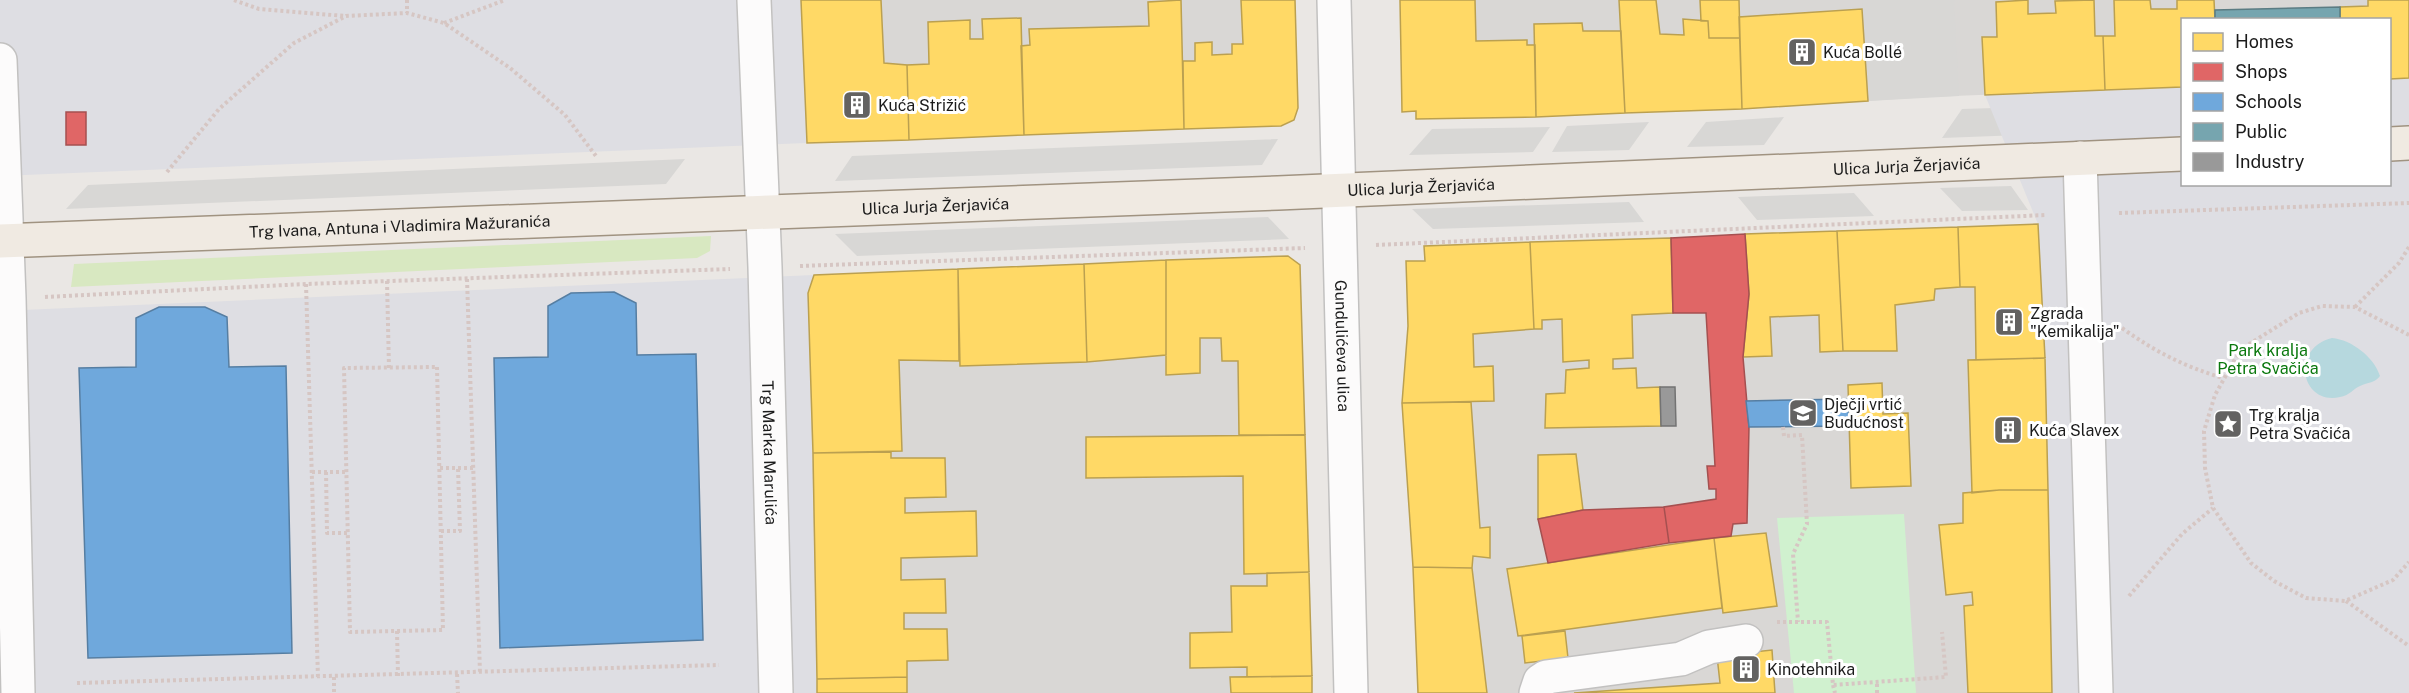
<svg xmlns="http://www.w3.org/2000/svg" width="2409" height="693" viewBox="0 0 2409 693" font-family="'Public Sans',sans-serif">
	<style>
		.residential { fill: #d9d7d5 }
		.grass { fill: #d8e8c1 }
		.park { fill: #d0f1cf }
		.parking { fill: #d8d7d5 }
		.plaza { fill: #dedee3 }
		.water { fill: #b6d8de }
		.homes { fill: #ffd966; stroke: #bba050; stroke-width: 1.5 }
		.shops { fill: #e06666; stroke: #a55050; stroke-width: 1.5 }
		.schools { fill: #6fa8dc; stroke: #567ea2; stroke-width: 1.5 }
		.public { fill: #76a5af; stroke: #5b7c83; stroke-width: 1.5 }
		.industry { fill: #999; stroke: #737373; stroke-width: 1.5 }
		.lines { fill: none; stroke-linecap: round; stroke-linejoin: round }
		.minor-casing { stroke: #c2c1c0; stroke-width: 36 }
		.major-casing { stroke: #a09381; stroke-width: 36 }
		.path { stroke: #d6c6c3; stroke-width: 4; stroke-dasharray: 3 3; stroke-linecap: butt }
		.minor { stroke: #fcfbfb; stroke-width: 33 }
		.major { stroke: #f0eae2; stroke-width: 33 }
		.labels { text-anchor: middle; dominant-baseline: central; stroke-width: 6; stroke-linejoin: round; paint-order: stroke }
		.poi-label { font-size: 16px; fill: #1b1b1b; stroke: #fff; text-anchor: start }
		.street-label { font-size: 16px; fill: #1b1b1b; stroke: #fff }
		.park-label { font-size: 16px; fill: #0a780d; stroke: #fff }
	</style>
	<rect width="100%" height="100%" fill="#eae7e4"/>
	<path class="residential" d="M801,0H1295L1298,108L1294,120L1281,126L807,143Z
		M1400,0H2409V78L2390,79V20H2182V87L1929,97L1742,109L1416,119L1415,111L1402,112Z
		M2038,224L2045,358L2052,693H1418L1413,567L1402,403L1408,326L1406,261H1424V246Z
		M1288,256L1300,265L1312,693H817L808,293L814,275Z"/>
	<path class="grass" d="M711,236L710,251L697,258L71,287L74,264Z"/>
	<path class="park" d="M1904,514L1916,693H1794L1777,518Z"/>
	<path class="parking" d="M1862,0H1954L1959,96L1868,101Z
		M2182,102V129L1942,138L1962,109Z
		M1784,117L1764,145L1687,147L1706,122Z
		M1649,122L1629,150L1552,152L1567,126Z
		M1550,127L1533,152L1409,155L1432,129Z
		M1278,139L1262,165L835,181L852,156Z
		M685,159L666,184L66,209L88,185Z
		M2011,186L2028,210L1962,211L1940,188Z
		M1854,193L1874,216L1757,220L1738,197Z
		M1629,202L1644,222L1433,229L1412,209Z
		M1268,217L1289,239L857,256L835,234Z"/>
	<path class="plaza" d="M0,0H801L807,143L0,176Z
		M2409,78V693H2052L2045,358L2038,224L1985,95L2182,87V184H2390V79Z
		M814,275L808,294L817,693H0V311Z"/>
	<path class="water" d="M2332,338C2352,340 2374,357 2380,376C2375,383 2368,382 2360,386C2353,389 2349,396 2340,397C2302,406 2289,349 2332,338Z"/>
	<path class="homes" d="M801,0H881L884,63L907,65L909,140L807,143Z
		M1181,0L1184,129L1024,135L1021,46L1030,45L1029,29L1149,26L1148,2Z
		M1241,0H1295L1298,108L1294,120L1281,126L1184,129L1183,61H1195V43L1212,42V55L1232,54V44H1243Z
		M1400,0H1475L1476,41L1527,40V45H1535L1536,117L1416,119V111L1402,112Z
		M1619,0H1656L1660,34L1684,35L1683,19L1708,21L1709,38H1740L1742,109L1625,113Z
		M1700,0H1739L1740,38H1709L1708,21H1701Z
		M2028,0V14L2056,13L2055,1L2094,0L2095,36H2103L2105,90L1985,95L1982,37H1997L1996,2Z
		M2114,0H2150L2151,9H2177V0H2214L2215,20H2182V87L2105,90L2103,36H2115Z
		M2368,0H2409V78L2390,79V20H2340V7L2368,6Z
		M1862,9L1868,101L1742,109L1739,17Z
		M1021,18L1024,135L909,140L907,65L929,64L928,22L970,20V39H983L982,19Z
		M1582,23L1583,31H1621L1625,113L1536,117L1534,24Z
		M2038,224L2045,358L1976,360L1975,287H1960L1958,227Z
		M1958,227L1960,287L1935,289L1934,300L1895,305L1897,351H1843L1837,231Z
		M1837,231L1843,351L1820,352L1819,315L1770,317L1772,356L1743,357L1749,294L1745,234Z
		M1671,238L1673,313L1632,315L1633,358L1613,359V369L1636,368L1637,388L1660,387L1661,426L1545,428L1546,394L1565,393L1566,370L1589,368V360L1563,362L1562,319L1542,320V329H1534L1530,242Z
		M1530,242L1534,329L1473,334L1474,367L1493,366L1494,401L1402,403L1408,326L1406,261H1425L1424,246Z
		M1288,256L1300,265L1305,435H1239L1238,361H1222L1221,338H1200V373L1166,375V260Z
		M1166,260V355L1087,362L1084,264Z
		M1084,264L1087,362L960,366L958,269Z
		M958,269L959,361L899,360L902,451L813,453L808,293L814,275Z
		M2045,358L2048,490H1999L1972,493L1968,360Z
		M1882,383L1883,414L1908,413L1911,486L1851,488L1848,385Z
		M1471,402L1480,528L1490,527V558L1473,556L1472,568L1413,567L1402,403Z
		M1305,435L1309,572L1244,574L1243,476L1086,478V437Z
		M891,452V458H945L946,497L905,498V513L976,511L977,556L901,558V580L945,579L946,613H904V629H947L948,660L907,661V677L817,679L813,453Z
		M1576,454L1583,510L1538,519V455Z
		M1999,490H2048L2052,693H1968L1964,606L1973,605L1972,592L1946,595L1939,525L1963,523V493Z
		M1766,533L1777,606L1723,613L1714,538Z
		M1714,538L1722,608L1518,636L1507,569Z
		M1413,567L1472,568L1487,693H1418Z
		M1309,572L1312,676L1247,677V667L1190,668V633L1232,632L1231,586H1267V573Z
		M1565,631L1568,658L1525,663L1522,636Z
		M1772,650L1775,693H1574L1720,683L1717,656Z
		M1312,676V693H1231L1230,677Z
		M907,677V693H817V679Z"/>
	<path class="shops" d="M66,112H86V145H66Z
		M1745,234L1749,294L1743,357L1749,427L1747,523L1733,524L1731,536L1669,543L1664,507L1716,499V489H1709L1707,466H1715L1706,313H1673L1671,238Z
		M1664,507L1669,543L1548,563L1538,519L1583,510Z"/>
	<path class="schools" d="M614,292L636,303L637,355L696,354L703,640L500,648L494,358L548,357V306L571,293Z
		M159,307H205L227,317L229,367L286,366L292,653L88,658L79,368L136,367V318Z
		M1848,399L1849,426L1749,427L1746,401Z"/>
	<path class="public" d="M2340,7V20H2215V10Z"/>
	<path class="industry" d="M1660,387H1675L1676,426H1661Z"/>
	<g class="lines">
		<g class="minor-casing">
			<g id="minor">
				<path id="s1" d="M754,0L765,267L776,693"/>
				<path id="s2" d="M1334,0L1351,693"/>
				<path d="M0,60L9,298L18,693"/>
				<path d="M2080,158L2096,693"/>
				<path d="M1536,693L1540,681L1546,677L1681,659L1709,647L1746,641"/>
			</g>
		</g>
		<g class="major-casing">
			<g id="major">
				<path d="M2390,144L2409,143"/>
				<path id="s3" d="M0,241L1278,193L2182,154"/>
			</g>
		</g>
		<path class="path" d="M234,0L259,9L345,16
			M407,0V13
			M444,23L505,0
			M167,172L219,109L294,43L346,16L407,13L444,23L510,68L565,115L596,156
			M2119,213L2409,203
			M1376,245L2046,215
			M800,266L1305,248
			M467,279L480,673
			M387,281L389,368
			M306,284L318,678
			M45,297L306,284L730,269
			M2355,307L2399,263L2409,247
			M2122,328C2154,351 2185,367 2223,378
			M2409,335L2355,307L2322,306L2299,313L2246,346L2235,359L2215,395L2204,431L2205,468L2213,508L2251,563L2274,581L2306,598L2345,601L2393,580L2409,562
			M437,367L443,630L350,632L344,368Z
			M1783,427L1784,436L1802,435L1807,524L1793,554L1798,622
			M440,468H474
			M312,472H346
			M326,472L327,533H348
			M441,531H460L458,468
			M2129,596L2182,534L2213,508
			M2346,601L2409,646
			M1777,622H1827L1833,685L1946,677L1942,632
			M397,631L398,676
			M457,674L458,693
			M334,677V693
			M77,683L719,665
			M1833,685L1835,693
			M1877,693V681"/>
		<use href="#minor" class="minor"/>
		<use href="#major" class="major"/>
	</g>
	<defs>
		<g id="building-square" transform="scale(1.5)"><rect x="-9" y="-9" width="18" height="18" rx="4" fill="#636261" stroke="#fff"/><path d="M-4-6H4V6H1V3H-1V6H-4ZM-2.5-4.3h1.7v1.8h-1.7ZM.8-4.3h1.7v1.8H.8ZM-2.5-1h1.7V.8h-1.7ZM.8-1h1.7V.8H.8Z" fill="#fff"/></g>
		<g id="school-square" transform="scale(1.5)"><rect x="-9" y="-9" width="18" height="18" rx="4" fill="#636261" stroke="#fff"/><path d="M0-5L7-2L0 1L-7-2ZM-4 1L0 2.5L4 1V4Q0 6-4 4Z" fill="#fff"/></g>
		<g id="sight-square" transform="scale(1.5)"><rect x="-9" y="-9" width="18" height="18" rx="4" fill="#636261" stroke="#fff"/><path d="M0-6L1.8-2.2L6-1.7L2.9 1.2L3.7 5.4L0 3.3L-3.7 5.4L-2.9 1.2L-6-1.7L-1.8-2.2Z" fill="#fff"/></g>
	</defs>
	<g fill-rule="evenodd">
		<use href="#building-square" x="1802" y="52"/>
		<use href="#building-square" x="857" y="105"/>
		<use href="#building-square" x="2009" y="322"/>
		<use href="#school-square" x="1803" y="413"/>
		<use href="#sight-square" x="2228" y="424"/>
		<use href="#building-square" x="2008" y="430"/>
		<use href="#building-square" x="1746" y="669"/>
	</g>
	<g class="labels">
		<g class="poi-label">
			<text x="1823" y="52">Kuća Bollé</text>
			<text x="878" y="105">Kuća Strižić</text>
			<text x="2030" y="313">Zgrada<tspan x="2030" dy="18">"Kemikalija"</tspan></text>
			<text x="1824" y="404">Dječji vrtić<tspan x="1824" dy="18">Budućnost</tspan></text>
			<text x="2249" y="415">Trg kralja<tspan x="2249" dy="18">Petra Svačića</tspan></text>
			<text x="2029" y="430">Kuća Slavex</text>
			<text x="1767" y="669">Kinotehnika</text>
		</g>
		<g class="street-label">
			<text stroke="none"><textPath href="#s3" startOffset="1908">Ulica Jurja Žerjavića</textPath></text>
			<text stroke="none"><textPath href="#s3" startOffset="1422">Ulica Jurja Žerjavića</textPath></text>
			<text stroke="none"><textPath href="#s3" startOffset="936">Ulica Jurja Žerjavića</textPath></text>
			<text stroke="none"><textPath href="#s3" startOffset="400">Trg Ivana, Antuna i Vladimira Mažuranića</textPath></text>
			<text stroke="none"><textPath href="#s2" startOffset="346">Gundulićeva ulica</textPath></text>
			<text stroke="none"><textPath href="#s1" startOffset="453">Trg Marka Marulića</textPath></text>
		</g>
		<g class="park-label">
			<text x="2268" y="350">Park kralja<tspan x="2268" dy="18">Petra Svačića</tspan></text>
		</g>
	</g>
	<rect x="2181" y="18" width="210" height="168" fill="#ffffff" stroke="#a4a4a4" stroke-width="1.5"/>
	<rect x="2193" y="33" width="30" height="18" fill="#ffd966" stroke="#a4a4a4" stroke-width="1.5"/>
	<text x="2235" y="48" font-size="18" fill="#1b1b1b">Homes</text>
	<rect x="2193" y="63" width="30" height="18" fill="#e06666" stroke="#a4a4a4" stroke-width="1.5"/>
	<text x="2235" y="78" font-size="18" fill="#1b1b1b">Shops</text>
	<rect x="2193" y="93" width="30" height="18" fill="#6fa8dc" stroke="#a4a4a4" stroke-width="1.5"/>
	<text x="2235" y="108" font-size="18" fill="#1b1b1b">Schools</text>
	<rect x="2193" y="123" width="30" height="18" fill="#76a5af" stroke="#a4a4a4" stroke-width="1.5"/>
	<text x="2235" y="138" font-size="18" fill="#1b1b1b">Public</text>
	<rect x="2193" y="153" width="30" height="18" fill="#999999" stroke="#a4a4a4" stroke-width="1.5"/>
	<text x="2235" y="168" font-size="18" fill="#1b1b1b">Industry</text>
</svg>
